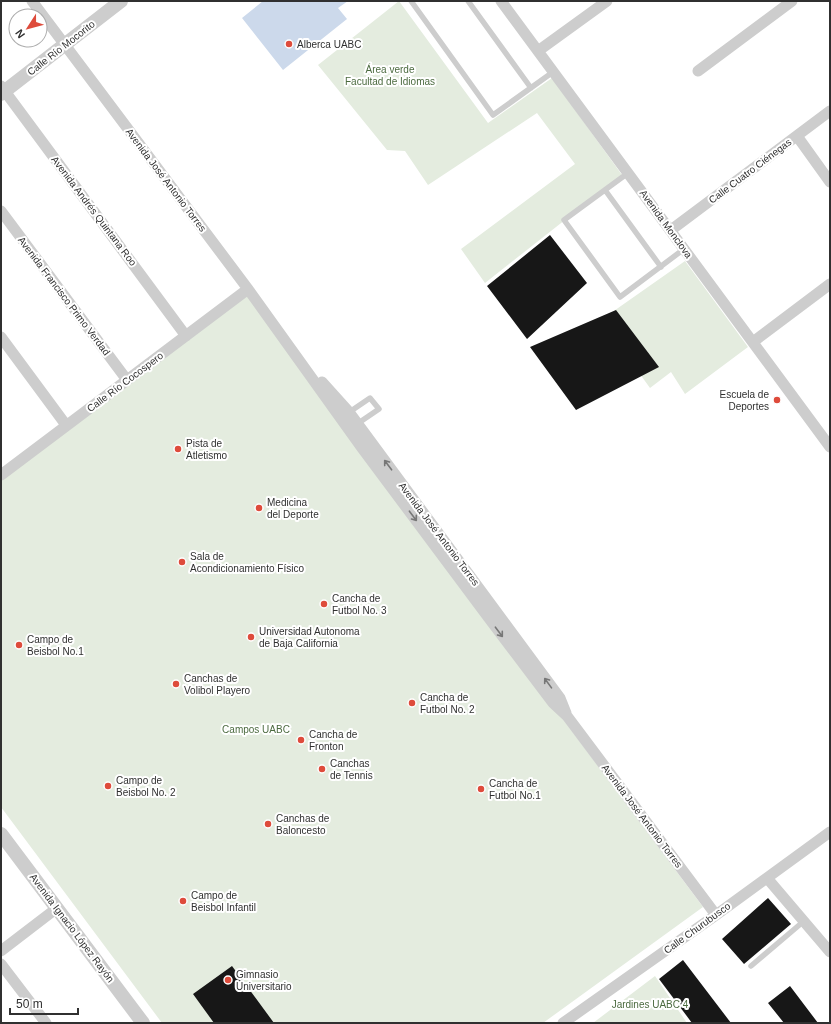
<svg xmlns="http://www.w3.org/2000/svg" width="831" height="1024" viewBox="0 0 831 1024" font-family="Helvetica,sans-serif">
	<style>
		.green { fill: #e4ecdf }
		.water { fill: #ccd9eb }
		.building { fill: #171717 }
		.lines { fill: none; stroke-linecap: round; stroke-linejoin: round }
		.service { stroke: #cdcdcd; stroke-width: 5.5 }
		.minor { stroke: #cdcdcd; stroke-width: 11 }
		.tertiary { stroke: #cdcdcd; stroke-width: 14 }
		.oneway { stroke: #777 }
		.poi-dot { fill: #de4b3b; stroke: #fff; stroke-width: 1.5 }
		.labels { text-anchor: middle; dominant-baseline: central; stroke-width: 4; stroke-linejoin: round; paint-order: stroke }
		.poi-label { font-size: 10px; fill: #303030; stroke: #fff; text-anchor: start }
		.street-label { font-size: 10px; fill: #303030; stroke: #fff }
		.park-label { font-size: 10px; fill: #4b6a3f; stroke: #fff }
	</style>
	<rect width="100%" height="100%" fill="#fff"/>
	<path class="green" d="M399,1L488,123L552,78L622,175L485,283L461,249L575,164L537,113L428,185L405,151L387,150L318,65Z
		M685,261L748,347L685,394L671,372L650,388L601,320Z
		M248,290L463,585L703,907L543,1023H162L1,807V478Z
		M655,976L687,1023H593Z"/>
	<path class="water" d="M263,1H348L338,8L347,19L283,70L242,18Z"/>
	<path class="building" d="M550,235L587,283L527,339L487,286Z
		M616,310L659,367L576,410L530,347Z
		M768,898L791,924L744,964L722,939Z
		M683,960L731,1023H692L659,979Z
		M232,966L274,1023H214L193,994Z
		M790,986L818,1023H784L768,1003Z"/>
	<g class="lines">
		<path class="service" d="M411,1L493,115L553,72
			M468,1L531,88
			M628,173L564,220L620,297L684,249
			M605,190L661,267
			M348,413L370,398L379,409L357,424
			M751,966L804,921"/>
		<path class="minor" d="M32,1L248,289L362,448L488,617L553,703L567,716L716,915
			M501,1L830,447
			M538,51L607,1
			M698,71L792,1
			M1,86L186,336
			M797,136L830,182
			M1,211L127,380
			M671,230L830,111
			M1,337L66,425
			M753,342L830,284
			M322,382L349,412L560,698L566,713
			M1,475L248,289
			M767,878L830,952
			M1,951L57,908
			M1,964L46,1023
			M563,1023L716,915L830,832"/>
		<path class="tertiary" d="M1,94L121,1
			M1,834L143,1023"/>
	</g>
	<defs><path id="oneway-shaft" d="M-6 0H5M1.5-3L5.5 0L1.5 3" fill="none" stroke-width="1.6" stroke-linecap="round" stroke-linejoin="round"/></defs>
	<g class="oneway">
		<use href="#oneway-shaft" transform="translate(388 465) rotate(-127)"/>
		<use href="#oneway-shaft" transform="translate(413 516) rotate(53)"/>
		<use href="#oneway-shaft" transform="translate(499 632) rotate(53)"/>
		<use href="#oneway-shaft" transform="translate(548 683) rotate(-126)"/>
	</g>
	<g class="poi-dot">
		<circle cx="289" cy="44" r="4"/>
		<circle cx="777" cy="400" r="4"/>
		<circle cx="178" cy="449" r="4"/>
		<circle cx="259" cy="508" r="4"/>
		<circle cx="182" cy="562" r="4"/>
		<circle cx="324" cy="604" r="4"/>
		<circle cx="251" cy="637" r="4"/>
		<circle cx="19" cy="645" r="4"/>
		<circle cx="176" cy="684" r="4"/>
		<circle cx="412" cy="703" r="4"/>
		<circle cx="301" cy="740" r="4"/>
		<circle cx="322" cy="769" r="4"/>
		<circle cx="108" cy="786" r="4"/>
		<circle cx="481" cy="789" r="4"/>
		<circle cx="268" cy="824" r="4"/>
		<circle cx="183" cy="901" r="4"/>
		<circle cx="228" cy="980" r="4"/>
	</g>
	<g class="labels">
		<g class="poi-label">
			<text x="297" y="44">Alberca UABC</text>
			<text x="769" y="394" text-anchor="end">Escuela de<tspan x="769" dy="12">Deportes</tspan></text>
			<text x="186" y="443">Pista de<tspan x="186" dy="12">Atletismo</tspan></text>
			<text x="267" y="502">Medicina<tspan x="267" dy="12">del Deporte</tspan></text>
			<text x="190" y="556">Sala de<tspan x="190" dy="12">Acondicionamiento Físico</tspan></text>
			<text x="332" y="598">Cancha de<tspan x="332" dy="12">Futbol No. 3</tspan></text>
			<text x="259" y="631">Universidad Autonoma<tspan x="259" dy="12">de Baja California</tspan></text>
			<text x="27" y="639">Campo de<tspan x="27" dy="12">Beisbol No.1</tspan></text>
			<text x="184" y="678">Canchas de<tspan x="184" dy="12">Volibol Playero</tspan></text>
			<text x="420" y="697">Cancha de<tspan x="420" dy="12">Futbol No. 2</tspan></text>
			<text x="309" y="734">Cancha de<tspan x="309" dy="12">Fronton</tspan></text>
			<text x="330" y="763">Canchas<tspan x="330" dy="12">de Tennis</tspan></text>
			<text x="116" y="780">Campo de<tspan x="116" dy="12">Beisbol No. 2</tspan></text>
			<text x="489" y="783">Cancha de<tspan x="489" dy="12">Futbol No.1</tspan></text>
			<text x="276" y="818">Canchas de<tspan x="276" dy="12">Baloncesto</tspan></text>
			<text x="191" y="895">Campo de<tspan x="191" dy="12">Beisbol Infantil</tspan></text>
			<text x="236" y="974">Gimnasio<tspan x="236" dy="12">Universitario</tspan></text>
		</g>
		<g class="street-label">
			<text transform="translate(61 48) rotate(-38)">Calle Río Mocorito</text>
			<text transform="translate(750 171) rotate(-37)">Calle Cuatro Ciénegas</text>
			<text transform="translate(166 180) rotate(53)">Avenida José Antonio Torres</text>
			<text transform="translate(94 211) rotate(53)">Avenida Andrés Quintana Roo</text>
			<text transform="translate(666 224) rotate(54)">Avenida Monclova</text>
			<text transform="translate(64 296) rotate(53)">Avenida Francisco Primo Verdad</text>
			<text transform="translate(125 382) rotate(-37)">Calle Río Cocospero</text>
			<text transform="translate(439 534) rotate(53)">Avenida José Antonio Torres</text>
			<text transform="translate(642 816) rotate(53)">Avenida José Antonio Torres</text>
			<text transform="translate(72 928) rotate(53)">Avenida Ignacio López Rayón</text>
			<text transform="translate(697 928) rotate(-36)">Calle Churubusco</text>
		</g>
		<g class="park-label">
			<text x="390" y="69">Área verde<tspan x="390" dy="12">Facultad de Idiomas</tspan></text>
			<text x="256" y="729">Campos UABC</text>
			<text x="650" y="1004">Jardines UABC 4</text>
		</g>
	</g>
	<rect width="831" height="1024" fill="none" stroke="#303030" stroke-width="4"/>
	<g transform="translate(28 28) rotate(234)"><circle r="19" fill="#ffffff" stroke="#acacac"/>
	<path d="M0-3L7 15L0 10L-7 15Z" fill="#de4b3b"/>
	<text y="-6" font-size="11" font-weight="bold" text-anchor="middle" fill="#303030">N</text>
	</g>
	<path d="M10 1008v6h68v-6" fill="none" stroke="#303030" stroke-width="2"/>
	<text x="16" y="1008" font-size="12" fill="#303030" stroke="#ffffff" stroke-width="3" paint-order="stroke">50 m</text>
</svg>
